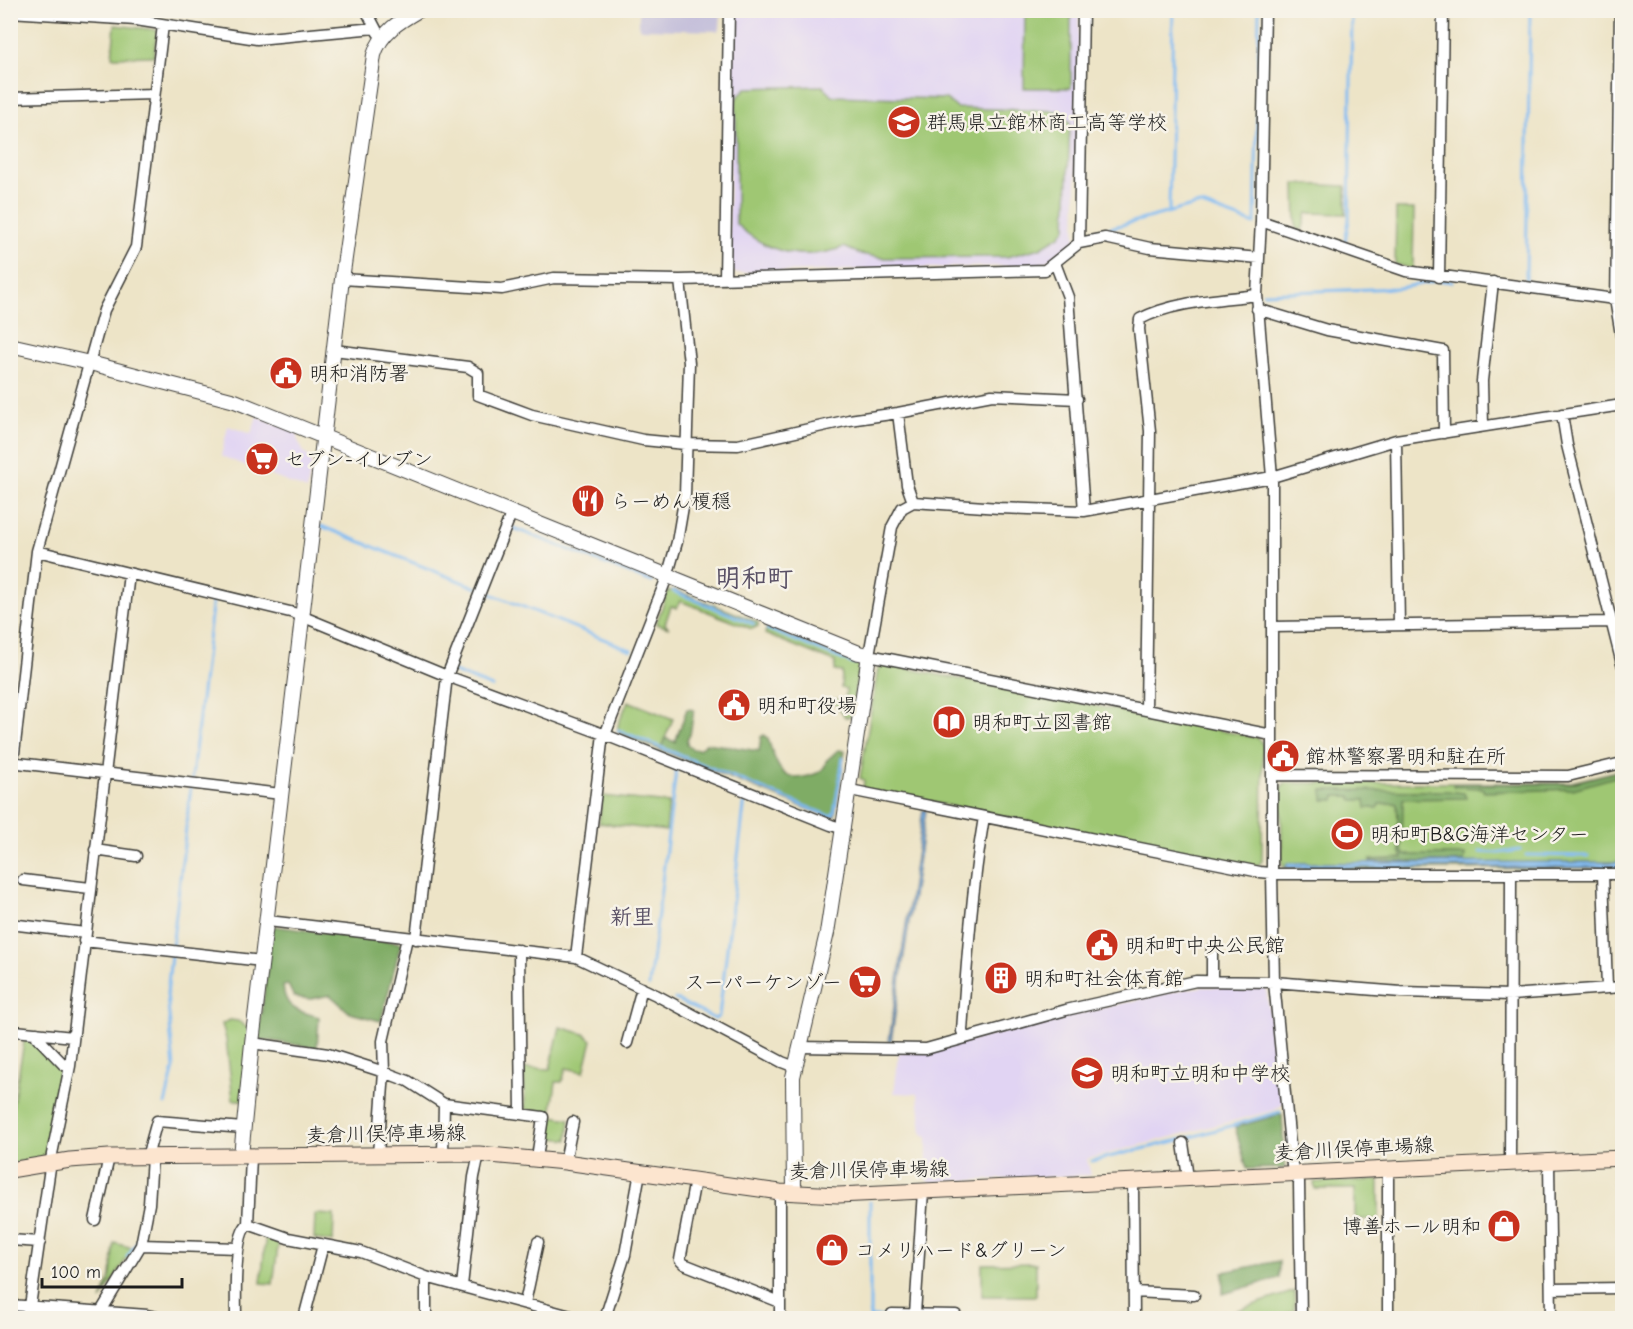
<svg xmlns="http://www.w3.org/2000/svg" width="1633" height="1329" viewBox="0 0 1633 1329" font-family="'Comic Neue','Klee One',sans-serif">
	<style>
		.built { fill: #e1d4f3 }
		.industrial { fill: #c5c0da }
		.green { fill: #9fc773; stroke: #5e7248; stroke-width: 1.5 }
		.forest { fill: #7fac65; stroke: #4e6440; stroke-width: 1.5 }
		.water { fill: #80bbf2; stroke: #4e6c87; stroke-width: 1.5 }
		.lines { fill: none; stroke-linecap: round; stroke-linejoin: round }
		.stream { stroke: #80bbf2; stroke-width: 3 }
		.minor-casing { stroke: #3b3a36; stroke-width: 13 }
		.tertiary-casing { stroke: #3b3a36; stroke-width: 16 }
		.secondary-casing { stroke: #3b3a36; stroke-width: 17 }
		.minor { stroke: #fff; stroke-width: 10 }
		.tertiary { stroke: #fff; stroke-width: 14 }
		.secondary { stroke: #fce5cf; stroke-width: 15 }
		.labels { text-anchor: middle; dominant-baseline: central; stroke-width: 5; stroke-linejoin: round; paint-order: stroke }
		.poi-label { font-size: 20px; fill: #1c1c1c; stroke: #f7f3e8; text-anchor: start }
		.street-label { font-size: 20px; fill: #1c1c1c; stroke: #f7f3e8 }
		.quarter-label { font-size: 22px; font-weight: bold; fill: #5a5166; stroke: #f7f3e8 }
		.district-label { font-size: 26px; font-weight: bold; fill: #5a5166; stroke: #f7f3e8 }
	</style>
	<rect width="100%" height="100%" fill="#f7f3e8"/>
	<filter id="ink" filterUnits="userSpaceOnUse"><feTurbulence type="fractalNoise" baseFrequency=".0167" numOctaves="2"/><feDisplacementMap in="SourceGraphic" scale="12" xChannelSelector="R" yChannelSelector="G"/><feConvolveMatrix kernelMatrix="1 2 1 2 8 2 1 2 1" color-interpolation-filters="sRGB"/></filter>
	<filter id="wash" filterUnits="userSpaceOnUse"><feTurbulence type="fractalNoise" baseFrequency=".008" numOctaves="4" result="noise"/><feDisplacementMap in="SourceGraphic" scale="24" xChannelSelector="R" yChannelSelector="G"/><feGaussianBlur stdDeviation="1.35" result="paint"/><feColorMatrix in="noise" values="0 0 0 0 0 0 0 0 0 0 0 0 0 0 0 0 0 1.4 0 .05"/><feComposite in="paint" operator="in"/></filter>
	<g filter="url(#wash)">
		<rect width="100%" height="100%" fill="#ede4c7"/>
		<path class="built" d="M733,11H1079L1075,241L1041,265L735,273L728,267Z
			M257,416L298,433L297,439L305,454L312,459L307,490L221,456L228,426L251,434Z
			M1202,987L1266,988L1283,1104L1275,1110L1087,1159L1091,1175L930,1182L927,1180V1137L922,1133L918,1094L894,1093L899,1052H926L1055,1019L1185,989Z"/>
		<path class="industrial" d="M639,11H721L720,29L718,31L641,29L639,27Z"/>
		<path class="green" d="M1025,11H1071V88H1024Z
			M115,25L157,30L154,56L112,57Z
			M823,86L832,96L946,99L957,108L1059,111L1070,122L1066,228L1060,236L1040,248L1007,257L883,258L860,254L844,247C803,262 768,254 736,224V99L746,88Z
			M1295,184L1346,186V214L1307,213L1302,231L1296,229Z
			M1396,209H1414L1413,269L1395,264Z
			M675,590L758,622V626L752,629L680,601L677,608L671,606L665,624L669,628L656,624L668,591Z
			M767,627L859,664L851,717H845L834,702L835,699L845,700L846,689L841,688L842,672L835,671V662L765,634Z
			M884,664L1258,738L1263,745L1262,861L1257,866L863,789L864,780L860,778L878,669Z
			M628,701L673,719L660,750L618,733V725Z
			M1622,770V868L1337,870L1285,868L1282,865L1281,787L1285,783H1567Z
			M602,796L669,803L666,831L599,823Z
			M230,1020L238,1021L249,1029L242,1100H233L226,1039L222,1024Z
			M560,1027L584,1034L592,1040L584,1072L566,1068L562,1082H556L551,1116L570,1119L568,1140L544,1137L547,1115L525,1109L524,1068L550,1069Z
			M25,1037L64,1069L63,1075L47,1153L41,1158L11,1164V1115Z
			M1379,1180V1220L1355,1219V1189H1315L1314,1182Z
			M315,1214L334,1215L333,1242L314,1239Z
			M266,1233L279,1239L273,1284L261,1283Z
			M114,1243L133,1248L101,1300L111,1276Z
			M1036,1263V1296H982V1264Z
			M1295,1291L1294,1311L1273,1318H1223V1315Z"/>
		<path class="forest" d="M687,709L694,710L690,735L687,739V745L692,749H699L707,743L759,751L761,737L764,735L768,739C778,769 782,788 820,772L825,766L826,761L838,750L845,751L835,816L828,817L660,750L665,738L675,742Z
			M1622,770V775L1573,789L1484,792L1482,788L1454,787L1453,784H1568Z
			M1323,790L1446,791L1464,793L1466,798L1403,799L1402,849L1404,855H1465L1464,862H1370V860L1403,858L1400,851L1397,804L1394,803L1380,804L1378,808H1366L1365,800H1352L1351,796H1335V800H1323Z
			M273,926L401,943L381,1021L350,1013L330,995L311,999L294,997L288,985L283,986C285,1010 299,1011 319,1017L317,1048L258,1039Z
			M1282,1114L1285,1168L1247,1169L1235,1127Z
			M1279,1261V1278L1223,1294V1272Z"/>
		<path class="water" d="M923,810H926L891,1041H889Z
			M1622,862V867L1286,868L1287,863Z"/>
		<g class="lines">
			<path class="stream" d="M1169,212L1173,10
				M1083,228V231L1088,234L1196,205H1202L1255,224L1259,10
				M1344,246L1349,220L1352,10
				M1408,276L1452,282
				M1526,282L1530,10
				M1263,293L1399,288L1432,282
				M321,526L477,588
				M513,528L652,582
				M484,591L631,650
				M673,591L754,624
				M767,629L854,664
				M452,671L492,687
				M618,730L829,816L834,814L843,758
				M1480,852L1499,853L1520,850
				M1526,855L1589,856
				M172,948L213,598
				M649,986L676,770
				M675,999L715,1019L719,1016L745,798
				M165,1104L174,1068L167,994L171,955
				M1092,1161L1188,1138L1280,1112
				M870,1202V1318
				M127,1257L138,1240
				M870,1317H890"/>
		</g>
	</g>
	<g filter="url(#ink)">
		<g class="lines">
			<g class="minor-casing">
				<path id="minor" d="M366,10L378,33
					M1265,10L1261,221L1257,295L1272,477V873L1274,982L1292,1165L1299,1182L1301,1318
					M1620,10L1616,305L1622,341
					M10,12L136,20L257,39L375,28
					M10,98L154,94
					M1261,221L1406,271L1622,300
					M1079,243L1083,10
					M1055,263L1068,297L1084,511
					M1439,277L1443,10
					M342,279L502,289L554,278L680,280L1045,270L1079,243L1105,238L1150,248L1259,258
					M725,279L729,10
					M1257,309L1327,330L1443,351L1444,433
					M334,350L468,367L478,373V395L532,415L643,440L685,444L738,445L849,420L898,413L992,395L1077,399
					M898,413L907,485L913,502
					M1562,414L1567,445L1622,664
					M1483,426L1482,381L1493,282
					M1396,440L1399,625
					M37,551L294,613L447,676L603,734L831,825L844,829
					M1272,627L1612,622
					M1146,710L1150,431L1139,329L1140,319C1174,301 1219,300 1257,295
					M605,735L667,577L677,542L685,495L689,363L680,280
					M1272,735L869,655L892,527L902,508L913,502L999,508L1084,511L1272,477L1396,440L1622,405
					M10,762L281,794
					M13,762L37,551L104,310L136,247L163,25
					M1272,775L1568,776L1622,763
					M850,790L1260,872L1282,874H1622
					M95,850L136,856
					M1603,874L1607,988
					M23,880L90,888
					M268,921L576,957L656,995L782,1062L795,1067
					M10,924L85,933
					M416,939L447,676L511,514
					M84,941L262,961
					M519,950L521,1113
					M576,957L603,734
					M1212,981V948
					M10,1032L15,1031L73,1037
					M37,1033V1037L64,1065L70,1066
					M964,1037L962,1031C967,959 972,888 984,817
					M252,1043L328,1054L384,1072L408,1081L444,1104L543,1117L537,1158
					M627,1043L642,988
					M799,1047L926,1049L1066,1010L1196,981L1274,982L1401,992L1511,995L1622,987
					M1183,1143L1188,1178
					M378,1154L384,1072L383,1041L407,938
					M443,1154L444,1104
					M147,1157L157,1121L243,1128
					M565,1162L573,1122
					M1549,1162L1551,1318
					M1510,1163L1511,875
					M695,1180L680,1260L684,1264L780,1302
					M1133,1180L1134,1318
					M780,1192V1318
					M95,1220L109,1157
					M248,1224L288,1238L361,1252L426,1277L578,1318
					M10,1240L40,1242
					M141,1245L238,1248
					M462,1286L474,1177L479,1154
					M1551,1289L1622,1288
					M1134,1292L1194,1295
					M525,1303L538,1242
					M10,1305L147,1315L161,1318
					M30,1306L52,1154L70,1066L129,574
					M892,1314L956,1315V1318
					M915,1314L923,1191
					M97,1318L141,1245L149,1204L152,1157
					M236,1318C236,1298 233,1236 248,1224L251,1157
					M304,1318L323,1245
					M426,1318V1277
					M605,1318L625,1255L640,1172
					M1388,1318V1169"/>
			</g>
			<g class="tertiary-casing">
				<path id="tertiary" d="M10,345L90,363L235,401L859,653L869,655L827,933L793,1077L794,1193
					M241,1156L252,1043L342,279L374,55C381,32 400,21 419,10"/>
			</g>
			<g class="secondary-casing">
				<path id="secondary" d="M10,1170L70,1160L109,1157L479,1154L565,1162L780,1192L838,1195L1622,1158"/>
			</g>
			<use href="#minor" class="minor"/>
			<use href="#tertiary" class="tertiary"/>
			<use href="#secondary" class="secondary"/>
		</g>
	</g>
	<defs>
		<g id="school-disc" transform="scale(1.725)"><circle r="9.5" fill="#c8321e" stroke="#f7f3e8"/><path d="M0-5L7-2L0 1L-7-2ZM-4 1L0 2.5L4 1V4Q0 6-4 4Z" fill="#fff"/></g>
		<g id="civic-disc" transform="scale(1.725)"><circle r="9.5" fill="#c8321e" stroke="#f7f3e8"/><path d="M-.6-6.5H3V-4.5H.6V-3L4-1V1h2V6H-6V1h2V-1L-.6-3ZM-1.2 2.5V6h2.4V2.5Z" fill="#fff"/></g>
		<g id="supermarket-disc" transform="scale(1.725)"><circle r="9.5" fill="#c8321e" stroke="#f7f3e8"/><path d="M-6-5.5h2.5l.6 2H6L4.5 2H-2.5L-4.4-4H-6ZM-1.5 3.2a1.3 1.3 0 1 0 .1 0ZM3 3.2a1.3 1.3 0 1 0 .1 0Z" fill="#fff"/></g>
		<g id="restaurant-disc" transform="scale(1.725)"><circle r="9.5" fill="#c8321e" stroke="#f7f3e8"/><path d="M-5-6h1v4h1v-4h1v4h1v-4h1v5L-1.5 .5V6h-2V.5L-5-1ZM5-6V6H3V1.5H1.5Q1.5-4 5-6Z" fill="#fff"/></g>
		<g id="library-disc" transform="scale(1.725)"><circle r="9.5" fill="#c8321e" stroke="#f7f3e8"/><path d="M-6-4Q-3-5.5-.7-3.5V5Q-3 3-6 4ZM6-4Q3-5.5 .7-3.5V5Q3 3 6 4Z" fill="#fff"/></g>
		<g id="stadium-disc" transform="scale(1.725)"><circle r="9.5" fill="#c8321e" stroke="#f7f3e8"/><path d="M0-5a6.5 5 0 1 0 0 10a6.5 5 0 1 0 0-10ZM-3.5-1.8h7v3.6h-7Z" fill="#fff"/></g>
		<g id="building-disc" transform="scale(1.725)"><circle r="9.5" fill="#c8321e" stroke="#f7f3e8"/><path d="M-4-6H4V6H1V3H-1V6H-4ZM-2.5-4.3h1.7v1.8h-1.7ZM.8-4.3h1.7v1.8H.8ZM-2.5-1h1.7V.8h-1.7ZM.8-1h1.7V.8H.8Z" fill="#fff"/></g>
		<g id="shop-disc" transform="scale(1.725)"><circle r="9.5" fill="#c8321e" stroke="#f7f3e8"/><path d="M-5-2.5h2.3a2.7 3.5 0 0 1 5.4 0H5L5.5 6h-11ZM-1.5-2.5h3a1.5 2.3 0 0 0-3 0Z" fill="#fff"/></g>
	</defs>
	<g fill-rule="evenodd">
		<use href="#school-disc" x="904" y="122"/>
		<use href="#civic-disc" x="286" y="373"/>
		<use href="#supermarket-disc" x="262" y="459"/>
		<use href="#restaurant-disc" x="588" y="501"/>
		<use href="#civic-disc" x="734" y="705"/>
		<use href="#library-disc" x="949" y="722"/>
		<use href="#civic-disc" x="1283" y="756"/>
		<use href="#stadium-disc" x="1347" y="834"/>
		<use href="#civic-disc" x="1102" y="945"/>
		<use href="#building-disc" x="1001" y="978"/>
		<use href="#supermarket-disc" x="865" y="982"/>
		<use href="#school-disc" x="1087" y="1073"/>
		<use href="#shop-disc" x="1504" y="1226"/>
		<use href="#shop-disc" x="832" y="1250"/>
	</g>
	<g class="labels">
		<g class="poi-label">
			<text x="927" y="122">群馬県立館林商工高等学校</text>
			<text x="309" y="373">明和消防署</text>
			<text x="285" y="459">セブン-イレブン</text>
			<text x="611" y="501">らーめん榎穏</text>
			<text x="757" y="705">明和町役場</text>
			<text x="972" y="722">明和町立図書館</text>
			<text x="1306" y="756">館林警察署明和駐在所</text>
			<text x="1370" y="834">明和町B&amp;G海洋センター</text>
			<text x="1125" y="945">明和町中央公民館</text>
			<text x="1024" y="978">明和町社会体育館</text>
			<text x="842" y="982" text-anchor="end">スーパーケンゾー</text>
			<text x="1110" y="1073">明和町立明和中学校</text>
			<text x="1481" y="1226" text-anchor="end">博善ホール明和</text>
			<text x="855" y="1250">コメリハード&amp;グリーン</text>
		</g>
		<g class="street-label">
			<text transform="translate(386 1134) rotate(-1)">麦倉川俣停車場線</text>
			<text transform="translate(1354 1149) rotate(-3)">麦倉川俣停車場線</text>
			<text transform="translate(869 1170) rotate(-1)">麦倉川俣停車場線</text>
		</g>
		<g class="quarter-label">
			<text x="632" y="917">新里</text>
		</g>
		<g class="district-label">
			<text x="754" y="579">明和町</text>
		</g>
	</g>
	<rect width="1633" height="1329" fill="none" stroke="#f7f3e8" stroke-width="36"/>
	<path d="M42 1278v9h140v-9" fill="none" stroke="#1c1c1c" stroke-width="3"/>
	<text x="51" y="1278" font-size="18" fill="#1c1c1c" stroke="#f7f3e8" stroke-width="4.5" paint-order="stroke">100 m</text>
</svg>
